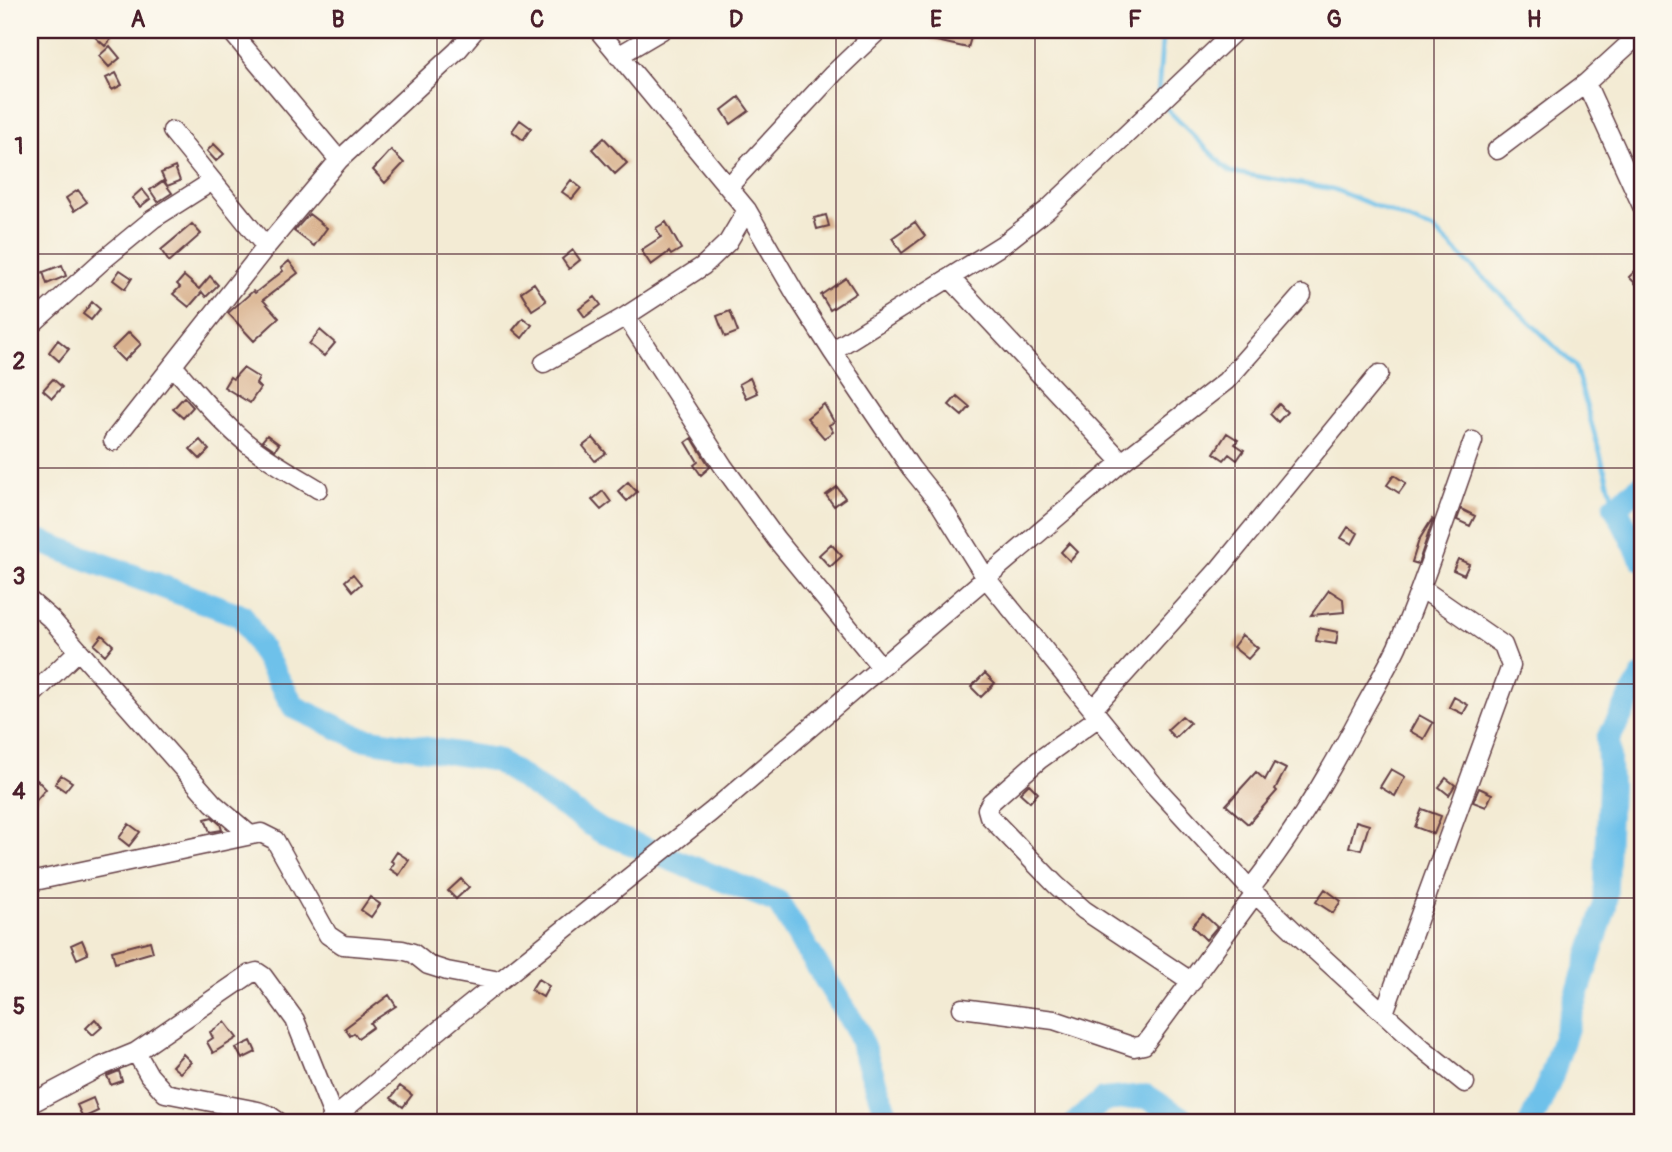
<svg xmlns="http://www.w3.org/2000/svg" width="1672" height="1152" viewBox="0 0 1672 1152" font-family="Pangolin,sans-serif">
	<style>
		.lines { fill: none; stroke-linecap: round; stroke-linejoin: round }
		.stream { stroke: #6ec1ea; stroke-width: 4.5 }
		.river { stroke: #6ec1ea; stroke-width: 24 }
		.building { fill: #d9b28f }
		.minor-casing { stroke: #633e44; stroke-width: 21 }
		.minor { stroke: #fff; stroke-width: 18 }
		.grid { fill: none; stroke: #4a1f2b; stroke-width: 2; stroke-opacity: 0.55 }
		.neatline { fill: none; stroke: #4a1f2b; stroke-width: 2.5 }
		.grid-label { font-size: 23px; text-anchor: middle; font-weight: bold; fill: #4a1f2b }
	</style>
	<rect width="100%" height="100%" fill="#fbf7ec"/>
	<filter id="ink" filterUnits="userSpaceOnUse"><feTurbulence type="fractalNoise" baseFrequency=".0143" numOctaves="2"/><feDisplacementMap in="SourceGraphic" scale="14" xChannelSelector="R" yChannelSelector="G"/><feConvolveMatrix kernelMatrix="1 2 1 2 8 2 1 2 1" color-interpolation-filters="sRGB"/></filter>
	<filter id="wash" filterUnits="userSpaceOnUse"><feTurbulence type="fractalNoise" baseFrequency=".00686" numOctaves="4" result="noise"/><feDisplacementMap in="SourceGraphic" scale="28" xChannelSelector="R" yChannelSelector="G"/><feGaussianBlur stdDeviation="1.57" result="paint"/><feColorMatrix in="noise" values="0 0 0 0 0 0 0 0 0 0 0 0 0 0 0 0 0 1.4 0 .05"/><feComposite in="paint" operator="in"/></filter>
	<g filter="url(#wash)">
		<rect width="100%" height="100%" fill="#f3ebd4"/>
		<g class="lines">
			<path class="stream" d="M1158,95L1163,30
				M1163,105L1230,172L1333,189L1434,230L1575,366L1615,506"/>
			<path class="river" d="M1642,486L1615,506L1642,559
				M30,533L36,540L242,616L294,707L360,738L496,760L601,831L778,902L857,1030L889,1122
				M1077,1122L1103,1100L1146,1096L1187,1122
				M1531,1122L1551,1078L1605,907L1610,786L1608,739L1642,677"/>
		</g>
		<g id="blocks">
			<path class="building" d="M102,30H108L114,36L105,46L95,37Z
				M934,30H973L968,48L932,40Z
				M110,46L120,58L109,67L99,56Z
				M116,73L122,85L112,90L106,78Z
				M739,97L749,111L731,124L722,110Z
				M520,120L531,128L523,140L512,131Z
				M604,138L627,163L615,174L592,149Z
				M214,144L224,154L216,161L207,151Z
				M391,150L404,163L385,183L373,170Z
				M175,167L180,181L167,186L172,193L158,202L150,190L163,181L167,186L161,173Z
				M571,180L581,188L572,199L562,192Z
				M142,189L150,199L140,207L132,198Z
				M78,190L87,202L74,211L66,198Z
				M309,214L327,228L314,246L294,231Z
				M826,215L829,226L817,229L814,218Z
				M666,222L681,249L671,255L669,252L651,265L641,250L661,237L656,228Z
				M915,222L925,236L902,253L892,238Z
				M192,224L201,234L169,262L161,250Z
				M573,250L580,260L569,269L562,259Z
				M289,261L298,273L263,300L279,318L254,341L228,313L253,291L255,293L283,271L281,268Z
				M1642,264V290L1629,277Z
				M62,265L66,276L47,284L43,272Z
				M120,270L132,278L125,289L113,280Z
				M184,276L199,289L210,276L218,285L206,297L202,292L189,307L173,294L180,287L177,284Z
				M846,278L856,293L830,310L821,295Z
				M534,283L546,301L532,310L521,292Z
				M595,297L601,305L585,317L579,309Z
				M92,302L100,309L91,320L83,314Z
				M730,311L738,332L725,337L717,316Z
				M523,318L532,325L522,338L513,330Z
				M320,330L335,343L324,356L309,344Z
				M129,332L141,344L124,361L112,349Z
				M58,340L69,349L59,361L49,352Z
				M243,368L259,378L256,384L260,388L250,403L224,387L230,377L233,379Z
				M750,378L757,393L746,398L739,384Z
				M53,379L62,387L52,398L43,390Z
				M957,396L970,407L962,416L949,405Z
				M184,397L193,407L183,418L173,409Z
				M824,404L834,422L829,425L833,432L824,438L807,418Z
				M1279,404L1287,412L1278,422L1270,414Z
				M1227,433L1238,440L1235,444L1244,450L1237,460L1229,454L1224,460L1214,453Z
				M267,435L279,444L275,450L262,441Z
				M593,438L606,453L595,461L583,446Z
				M692,438L710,467L701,475L694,465L698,462L686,442Z
				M200,440L209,450L200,459L190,449Z
				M1394,475L1406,483L1399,493L1387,485Z
				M628,482L637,492L627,501L618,491Z
				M837,487L845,498L834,506L826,495Z
				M603,491L611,502L601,510L592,500Z
				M1461,509L1475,516L1470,526L1457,520Z
				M1432,519L1433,520L1418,564L1412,562L1419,540Z
				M1348,527L1358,533L1352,544L1341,538Z
				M1069,543L1078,552L1070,561L1061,552Z
				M831,544L842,556L830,567L819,555Z
				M1458,559L1469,564L1464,575L1453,570Z
				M353,574L361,584L353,591L345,581Z
				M1329,590L1343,599L1344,612L1311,615Z
				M1318,628L1338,632L1336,644L1316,641Z
				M102,635L113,645L105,655L94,645Z
				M1242,635L1258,648L1248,659L1233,647Z
				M985,673L995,683L981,697L971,687Z
				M1454,697L1468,705L1463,714L1449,707Z
				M1419,715L1433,723L1424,739L1410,731Z
				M1182,716L1190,723L1175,738L1167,730Z
				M1274,763L1286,769L1275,789L1277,791L1248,824L1226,805L1256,772L1265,780Z
				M1391,769L1405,777L1395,796L1380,787Z
				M61,775L72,782L65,791L55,784Z
				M1446,778L1455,785L1449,795L1439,787Z
				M37,780L46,789L30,807V787Z
				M1029,784L1038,793L1030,802L1020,793Z
				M1479,788L1492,794L1486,807L1473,802Z
				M1422,809L1441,816L1434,834L1415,827Z
				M212,817L220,824L222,830L210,832L205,819Z
				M1356,821L1369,825L1361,850L1349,847Z
				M129,824L140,832L129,846L119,838Z
				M397,852L409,860L399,875L390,869L394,863L391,861Z
				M461,879L469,887L456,899L448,891Z
				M1325,889L1341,901L1333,913L1316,902Z
				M370,897L380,904L371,917L361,910Z
				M1203,914L1217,927L1206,940L1192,926Z
				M82,940L88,954L77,959L71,945Z
				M150,941L153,952L115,963L112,951Z
				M538,979L549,986L543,997L531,990Z
				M389,995L396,1006L370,1023L373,1027L358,1038L354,1033L350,1036L345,1028Z
				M95,1019L102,1027L93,1035L86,1028Z
				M225,1022L237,1038L213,1053L207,1042L213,1038L210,1032Z
				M251,1041L256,1052L242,1059L236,1048Z
				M183,1054L191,1062L180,1073L172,1066Z
				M119,1071L122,1081L111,1085L107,1076Z
				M400,1086L412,1095L403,1107L391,1098Z
				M93,1098L98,1111L83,1118L77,1105Z"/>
		</g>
	</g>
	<g filter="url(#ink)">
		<use href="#blocks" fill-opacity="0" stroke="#633e44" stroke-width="2"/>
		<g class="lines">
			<g class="minor-casing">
				<path id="minor" d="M230,30L339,160
					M598,30L747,210L795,293L832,351L911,468L940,504L986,578L1154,785L1250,889L1296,933L1422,1048L1465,1083
					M618,56L662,30
					M1586,83L1642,206
					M172,131L266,247
					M1497,150L1586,83L1642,32
					M728,187L833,74L879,30
					M951,279L1122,462
					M626,316L723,466L776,539L881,667
					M30,326L102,261L153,219L211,182
					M832,351L1005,243L1047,210L1236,30
					M544,363L626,316L703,266L728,242L747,210
					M173,366C196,392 218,419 244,441C267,460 293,474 318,489
					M113,441L266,247L339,160L457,51L475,30
					M30,601L51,619L213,803L250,835
					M30,697L78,651
					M1093,709L1220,568L1379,374
					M1099,717L1039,760L991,802L987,809L989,816L1056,885L1084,910L1192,982
					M30,882L261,833L275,840L328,935L343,945L402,950L413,953L428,965L447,971L500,981
					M1250,889C1295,833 1331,771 1364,708C1375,688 1387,668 1397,647C1426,580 1448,510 1473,441
					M962,1008L1054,1020L1134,1047L1144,1045L1255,894
					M1384,1013L1511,666L1503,645L1421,588
					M136,1052L149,1075L165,1093L258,1111L269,1115L279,1122
					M30,1104L102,1066L136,1052L250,974L257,972L263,976L295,1020L334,1118
					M329,1122L461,1012L711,812L1122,462L1226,381L1302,295"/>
			</g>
			<use href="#minor" class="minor"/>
		</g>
	</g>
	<path class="grid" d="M238,30V1122M437,30V1122M637,30V1122M836,30V1122M1035,30V1122M1235,30V1122M1434,30V1122M30,254H1642M30,468H1642M30,684H1642M30,898H1642"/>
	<rect width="1672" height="1152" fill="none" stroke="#fbf7ec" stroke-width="77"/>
	<rect x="38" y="38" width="1596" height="1076" class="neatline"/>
	<g class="grid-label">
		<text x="138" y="27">A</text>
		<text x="338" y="27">B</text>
		<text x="537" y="27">C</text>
		<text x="736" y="27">D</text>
		<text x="936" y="27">E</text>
		<text x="1135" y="27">F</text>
		<text x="1334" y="27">G</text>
		<text x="1534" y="27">H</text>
		<text x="19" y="154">1</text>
		<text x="19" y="369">2</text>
		<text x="19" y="584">3</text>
		<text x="19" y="799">4</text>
		<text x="19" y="1014">5</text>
	</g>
</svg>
